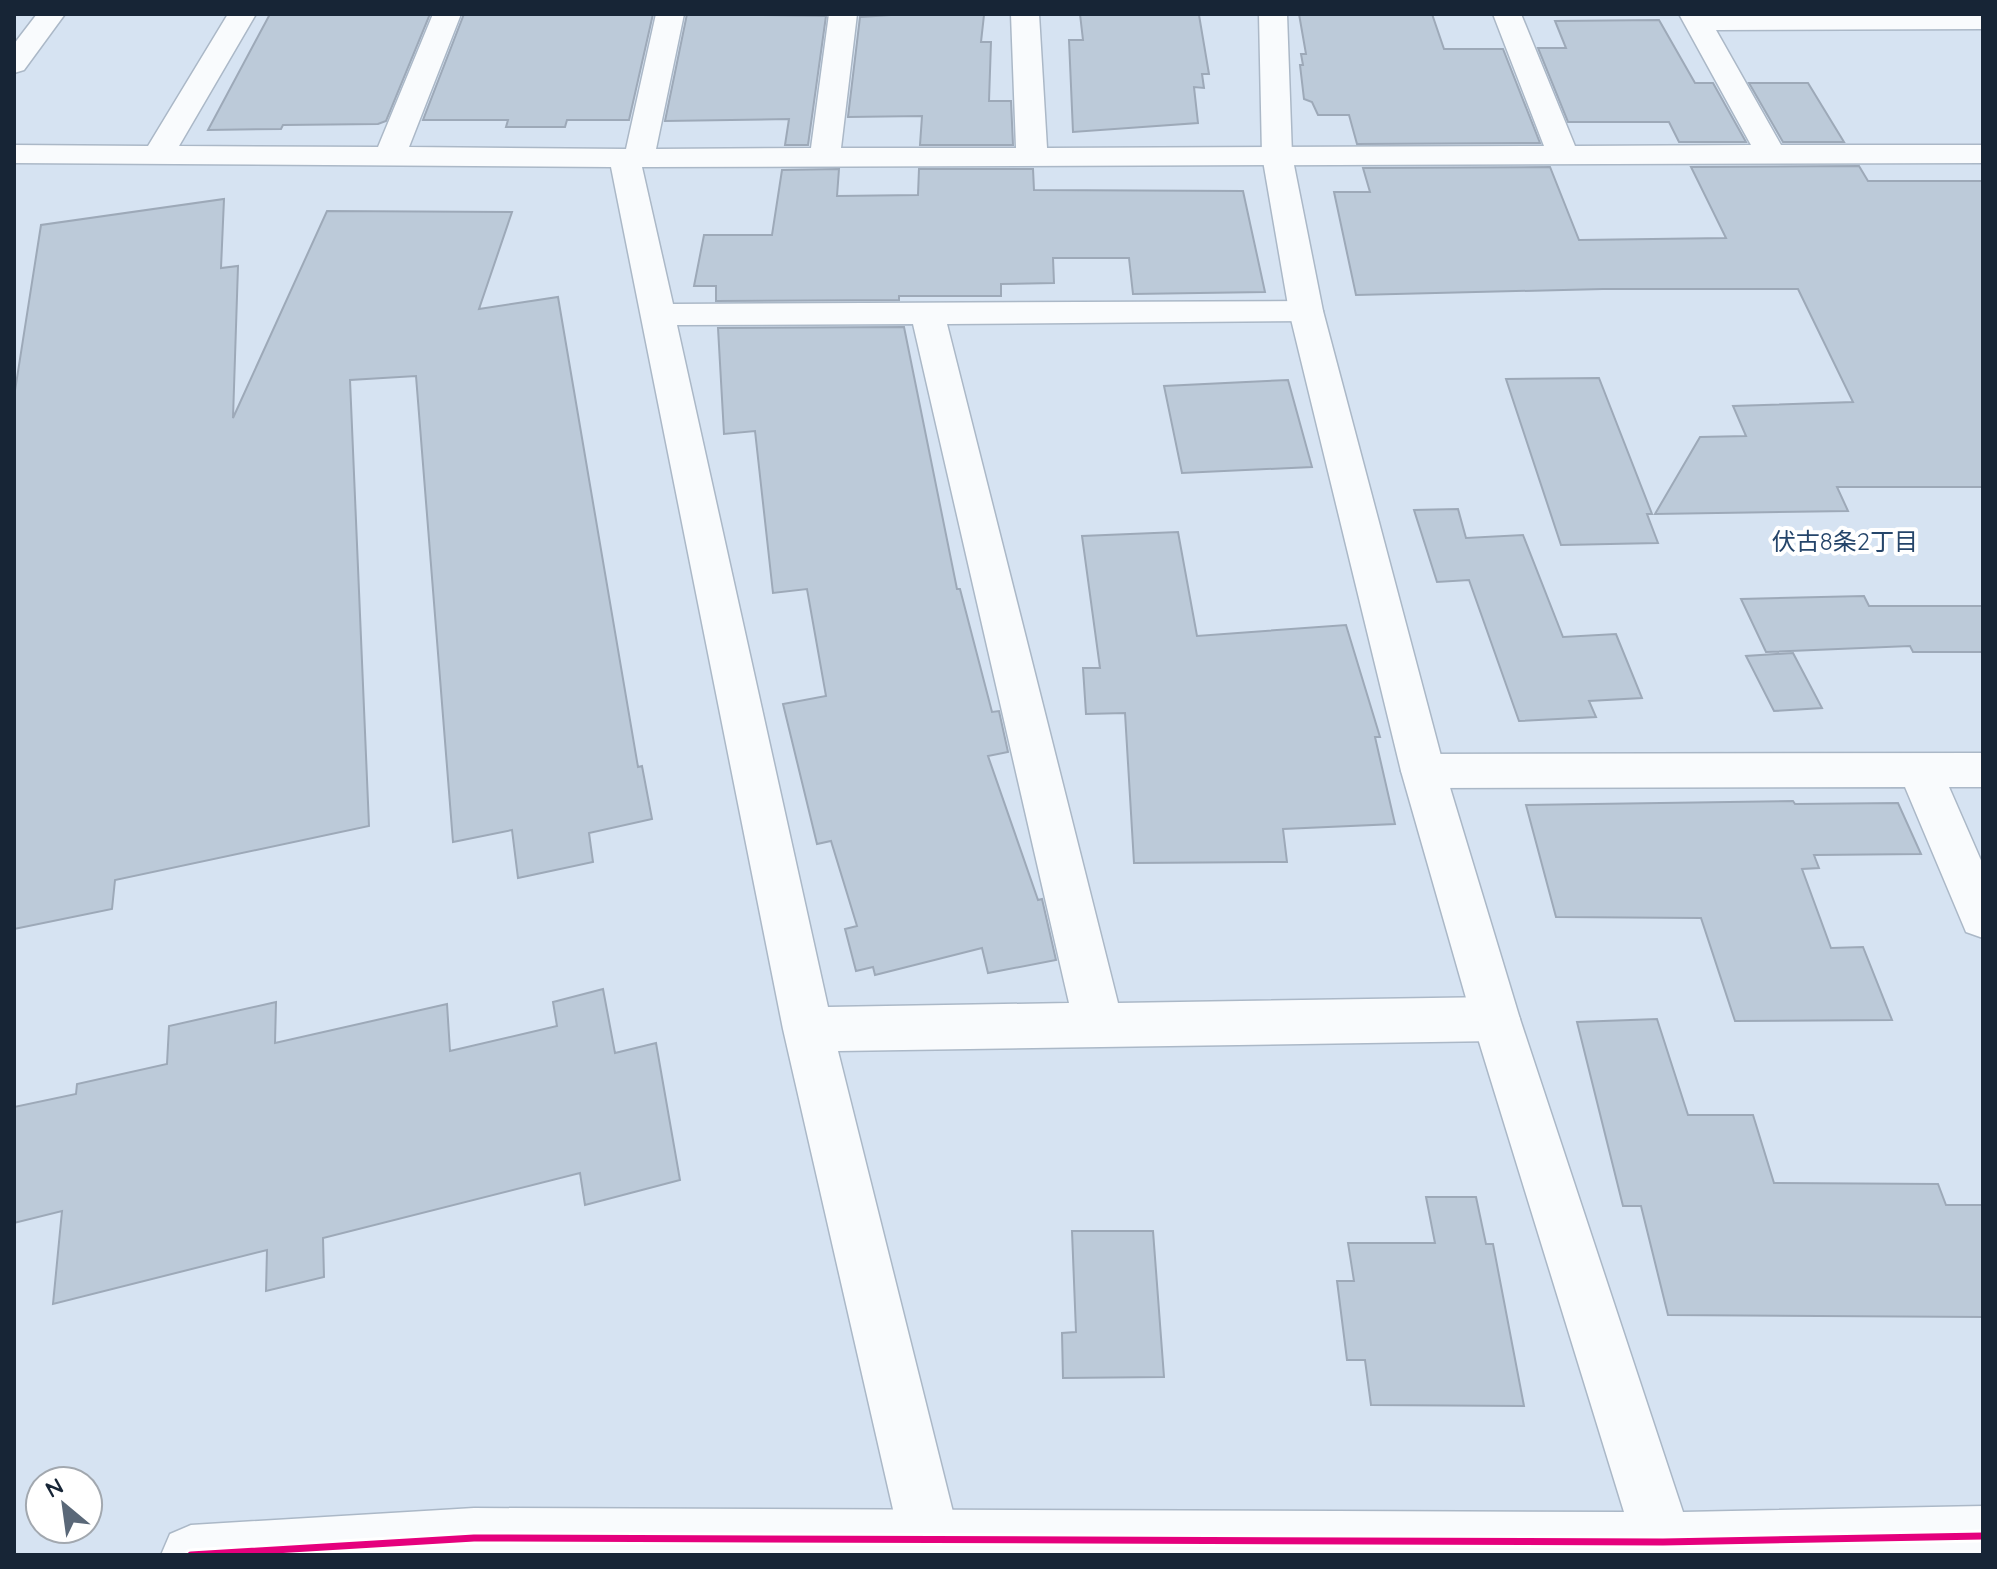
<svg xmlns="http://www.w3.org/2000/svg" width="1997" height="1569" viewBox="0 0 1997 1569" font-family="Quicksand,'Noto Sans JP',sans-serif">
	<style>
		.building { fill: #bccad9; stroke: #9da9b8; stroke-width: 2 }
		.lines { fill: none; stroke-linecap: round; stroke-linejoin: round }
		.minor-casing { stroke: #abb8c7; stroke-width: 3 }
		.tertiary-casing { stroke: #abb8c7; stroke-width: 3 }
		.minor { fill: #f9fbfd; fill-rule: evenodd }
		.tertiary { fill: #f9fbfd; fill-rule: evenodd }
		.bus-1-casing { stroke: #fff; stroke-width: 13 }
		.bus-1 { stroke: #e5007d; stroke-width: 7 }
		.labels { text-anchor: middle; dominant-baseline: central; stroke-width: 8; stroke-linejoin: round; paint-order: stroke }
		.neighbourhood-label { font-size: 24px; fill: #25456a; stroke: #fff }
	</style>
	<rect width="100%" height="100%" fill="#d6e3f2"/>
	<path class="building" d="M270,14H430L386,121L378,124L283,125L281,129L208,130Z
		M464,14H653L629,120H567L565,127H506L508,120H423Z
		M687,14L826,16L808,145H785L789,119L665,121Z
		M1080,14L1199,15L1209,74H1202L1204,88L1194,87L1198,123L1073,132L1069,40H1083Z
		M1299,14H1432L1444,49H1503L1540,143L1357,144L1349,115H1318L1312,102L1304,99L1300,65H1303L1301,54H1306Z
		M891,15H984L981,42H991L989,101H1011L1013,145H920L922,116L848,117L860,17Z
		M1659,20L1695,83H1713L1746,142H1679L1669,122H1568L1538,48H1566L1555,21Z
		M1749,83H1808L1844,142H1783Z
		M1859,166L1868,181H1983V487H1837L1848,511L1655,514L1700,437L1746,436L1733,406L1853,402L1798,289H1603L1356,295L1334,192H1370L1363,168L1550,167L1579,240L1726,238L1691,167Z
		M839,169L837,196L918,195L919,169H1033L1034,190L1243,191L1265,292L1133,294L1129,258H1053L1054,283L1001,284V296H899V300L716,301V286H694L704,235H772L782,170Z
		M224,199L221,268L238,266L233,418L327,211L512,212L479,309L558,297L638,767L642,766L652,819L589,833L593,862L518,878L512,830L453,842L416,376L350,380L369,826L115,880L112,909L14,929V397L41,225Z
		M904,327L957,589H960L992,712L999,711L1008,752L988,756L1038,900L1042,899L1056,960L988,973L982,948L875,975L873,967L856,971L845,929L857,926L831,841L817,844L783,704L826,696L807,589L773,593L755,431L724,434L718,328Z
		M1599,378L1652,514H1647L1658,543L1561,545L1506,379Z
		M1288,380L1312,467L1182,473L1164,386Z
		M1458,509L1466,538L1523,535L1563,637L1616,634L1642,698L1589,701L1596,717L1519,721L1469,580L1437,582L1414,510Z
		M1178,532L1197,636L1346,625L1380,737H1375L1395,824L1283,829L1287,862L1134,863L1125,713L1086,714L1083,668H1100L1082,536Z
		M1864,596L1869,606H1983V652H1913L1910,646L1766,652L1741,599Z
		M1793,653L1822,708L1774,711L1746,656Z
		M1793,801L1795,804L1898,803L1921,854L1814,855L1819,868L1802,869L1831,948L1863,947L1892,1020L1735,1021L1701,918L1556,917L1526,805Z
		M603,989L615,1053L656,1043L680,1180L585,1205L580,1173L323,1238L324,1277L266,1291L267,1250L53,1304L62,1211L14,1223V1107L76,1094L77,1084L167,1064L169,1026L276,1002L275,1043L447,1004L450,1051L557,1026L553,1002Z
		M1657,1019L1688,1115H1753L1774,1183L1938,1184L1946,1205H1983V1317L1668,1315L1641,1206H1623L1577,1022Z
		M1426,1197H1476L1486,1244H1493L1524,1406L1371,1405L1365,1360H1347L1337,1281H1354L1348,1243H1435Z
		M1072,1231H1153L1164,1377L1063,1378L1062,1333L1076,1332Z"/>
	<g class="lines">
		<g class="minor-casing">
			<path id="minor" d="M37,14H65L24,70L14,73V44Z
				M228,14H256L179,146L378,147L433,14H461L409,147L626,149L656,14H684L656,149L811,148L829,14H857L841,148H1016L1011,14H1039L1047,148L1544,146L1493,14H1521L1575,146L1751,145L1679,14H1983V29L1716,30L1781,145H1983V163L642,167L673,304L1306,301L1318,304L1323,311L1318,318L1306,321L947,324L1118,1003L1496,997L1513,1004L1520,1019L1513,1034L1496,1041L838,1051L960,1540L954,1555H906L900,1540L783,1029L611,167L14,163V145L148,146ZM913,324L1069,1003L828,1007L677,325Z
				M1983,753V787H1949L1983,865V938L1966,932L1905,787L1423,788L1408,783L1401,771L1408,759L1423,754Z"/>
		</g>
		<g class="tertiary-casing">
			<path id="tertiary" d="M1259,14H1287L1292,155L1323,311L1445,771L1520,1019L1683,1512L1983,1506V1555H161L170,1534L191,1525L474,1508L1624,1512L1472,1019L1401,771L1289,311L1262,155Z"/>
		</g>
		<use href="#minor" class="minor"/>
		<use href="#tertiary" class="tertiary"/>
		<g class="bus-1-casing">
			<path id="bus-1" d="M191,1555L474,1538L1663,1542L1983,1536"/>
		</g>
		<use href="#bus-1" class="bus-1"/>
	</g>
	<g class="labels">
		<g class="neighbourhood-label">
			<text x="1845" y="541">伏古8条2丁目</text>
		</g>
	</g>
	<rect width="1997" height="1569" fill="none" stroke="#172536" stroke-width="32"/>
	<g transform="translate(64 1505) rotate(331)"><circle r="38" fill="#ffffff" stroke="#a2a8af" stroke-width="2"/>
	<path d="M0-6L14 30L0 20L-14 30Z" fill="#5a6878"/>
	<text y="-12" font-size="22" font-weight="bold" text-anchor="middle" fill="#172536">N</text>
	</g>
</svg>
